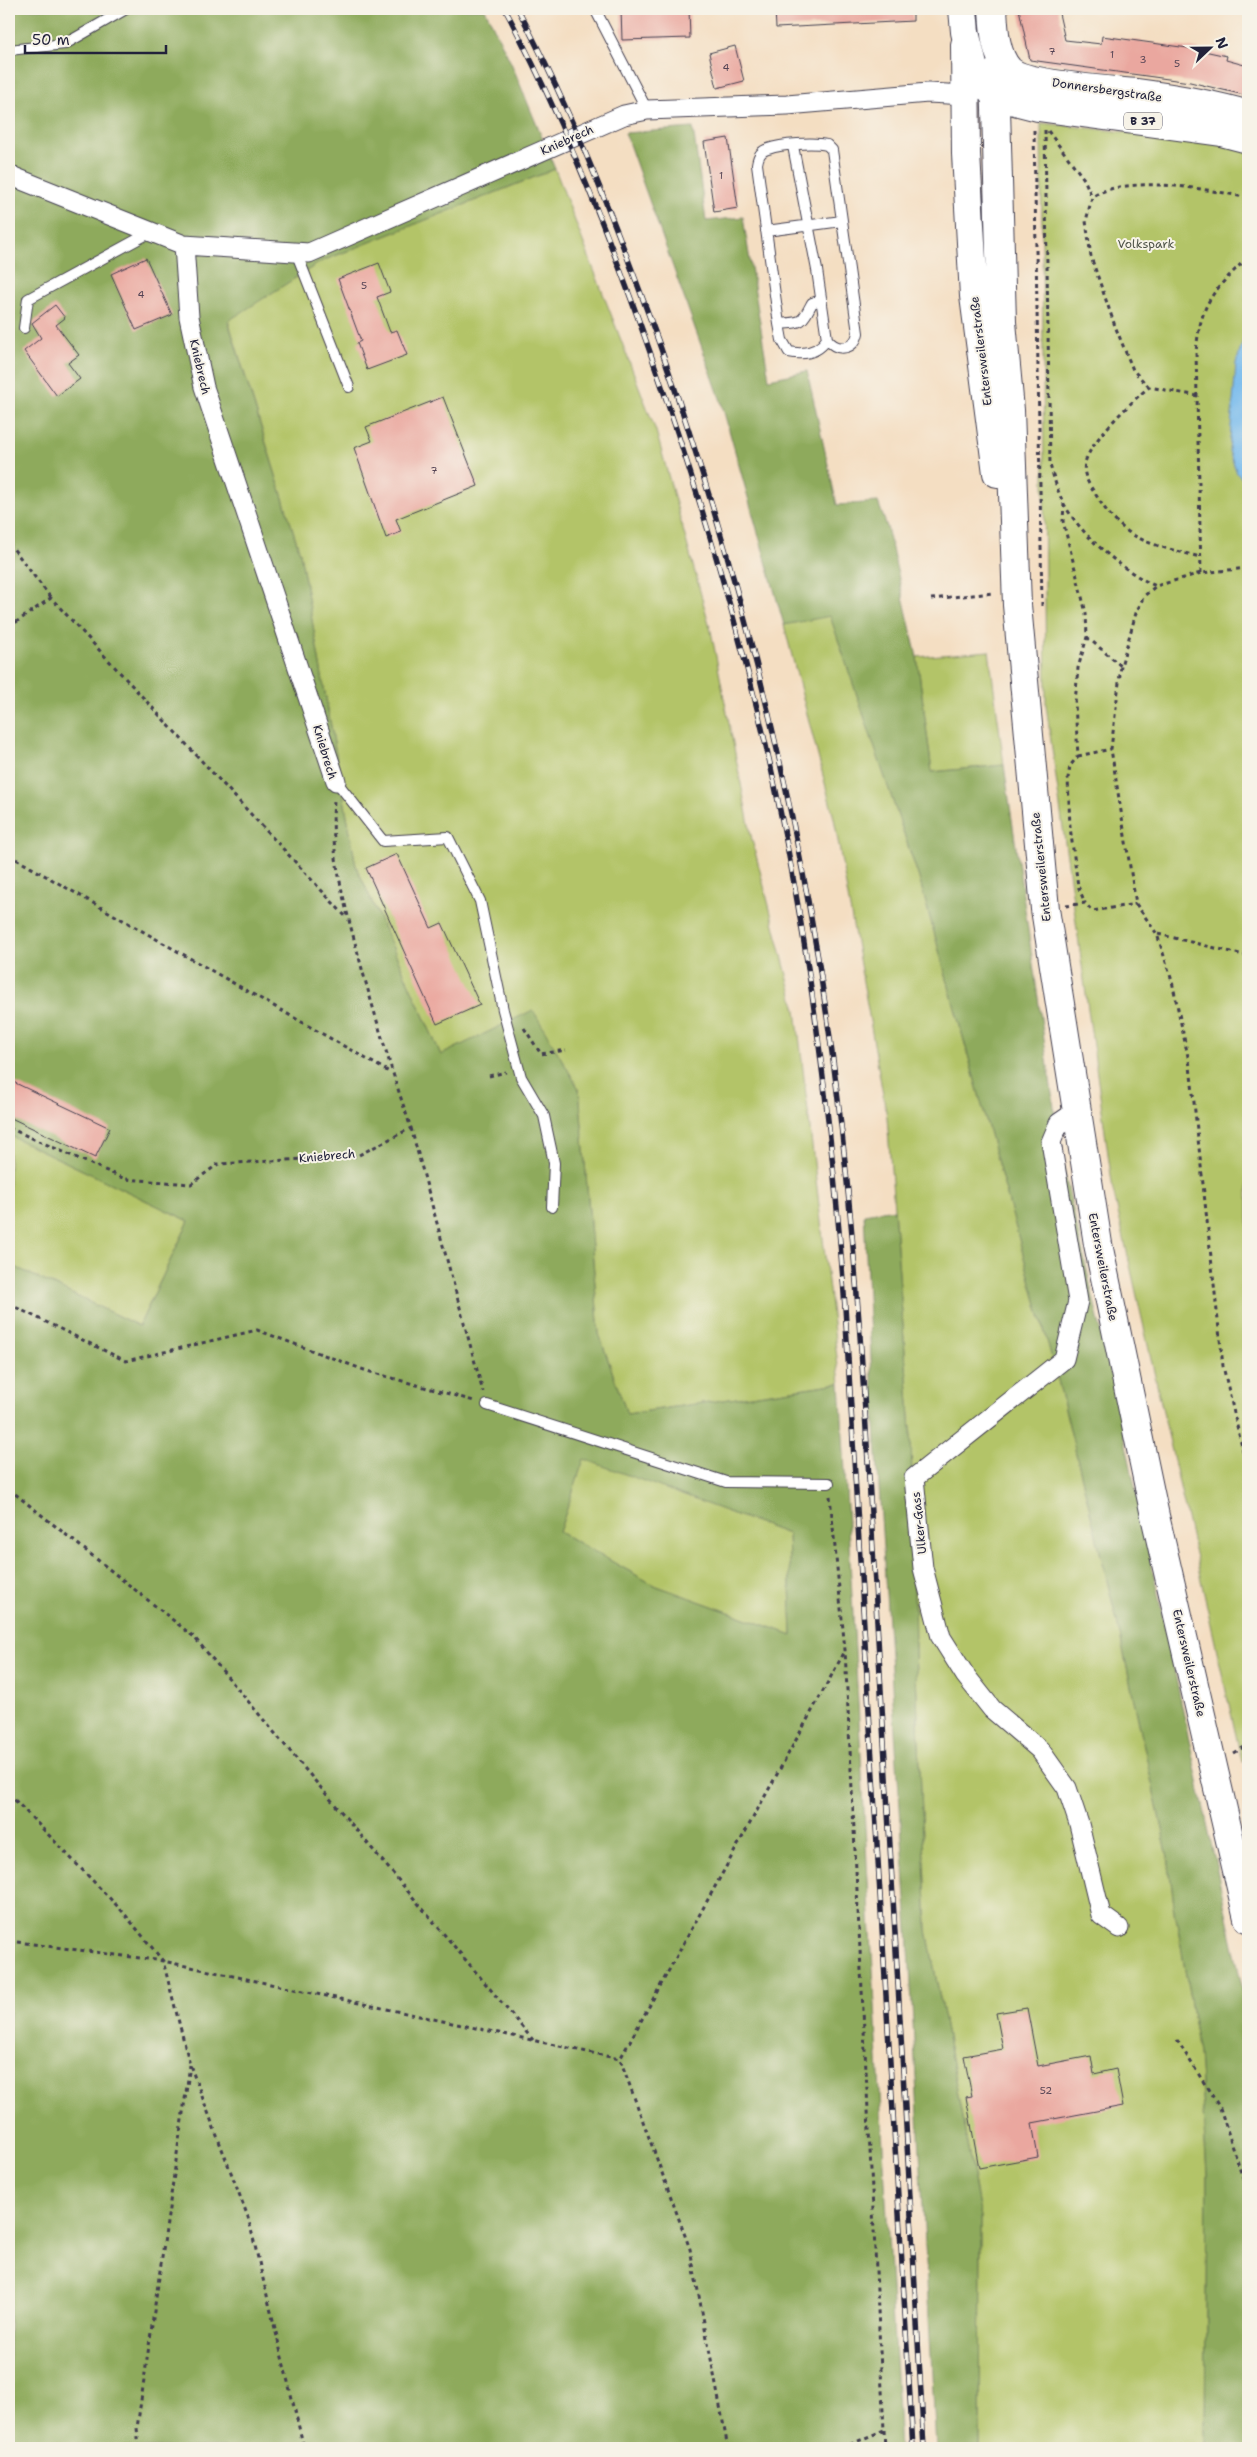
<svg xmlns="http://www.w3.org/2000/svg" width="1257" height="2457" viewBox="0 0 1257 2457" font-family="'Shantell Sans',sans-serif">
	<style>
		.green { fill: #b3c467; stroke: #6a7351 }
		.forest { fill: #8eaa5c; stroke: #58664c; fill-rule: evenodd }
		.water { fill: #76baed; stroke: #4c6e94 }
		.building { fill: #eaa79f }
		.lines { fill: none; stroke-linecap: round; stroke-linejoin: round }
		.lane-casing { stroke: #423e4f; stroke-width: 12 }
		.street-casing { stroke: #423e4f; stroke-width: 21 }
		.secondary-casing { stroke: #423e4f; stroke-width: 30 }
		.primary-casing { stroke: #423e4f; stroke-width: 30 }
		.path { stroke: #423e4f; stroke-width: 3; stroke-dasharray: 4 4; stroke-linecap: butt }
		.lane { stroke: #fff; stroke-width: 10 }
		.street { stroke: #fff; stroke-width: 19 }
		.secondary { stroke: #fff; stroke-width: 28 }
		.primary { stroke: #fff; stroke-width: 28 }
		.rail-casing { stroke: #22223b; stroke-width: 5.5 }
		.rail { stroke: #f7f3e8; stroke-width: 4; stroke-dasharray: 11; stroke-linecap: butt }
		.labels { text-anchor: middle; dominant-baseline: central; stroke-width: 4; stroke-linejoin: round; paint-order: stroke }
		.number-label { font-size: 10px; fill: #544354 }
		.shield { fill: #f7f3e8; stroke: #62616f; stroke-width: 1 }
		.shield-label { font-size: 11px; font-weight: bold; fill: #22223b }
		.street-label { font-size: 12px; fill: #22223b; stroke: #f7f3e8 }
		.park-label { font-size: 12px; fill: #4e5348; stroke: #f7f3e8 }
	</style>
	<rect width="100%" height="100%" fill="#f7f3e8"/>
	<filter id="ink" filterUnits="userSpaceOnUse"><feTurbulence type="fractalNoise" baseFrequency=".02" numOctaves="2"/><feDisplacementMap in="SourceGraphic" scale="10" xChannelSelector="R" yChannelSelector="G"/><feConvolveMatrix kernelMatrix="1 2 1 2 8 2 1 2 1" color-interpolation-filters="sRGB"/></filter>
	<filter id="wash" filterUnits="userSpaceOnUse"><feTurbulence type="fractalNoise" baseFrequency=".0096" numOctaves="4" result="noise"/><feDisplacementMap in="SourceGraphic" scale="20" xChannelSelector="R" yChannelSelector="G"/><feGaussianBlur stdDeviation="1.12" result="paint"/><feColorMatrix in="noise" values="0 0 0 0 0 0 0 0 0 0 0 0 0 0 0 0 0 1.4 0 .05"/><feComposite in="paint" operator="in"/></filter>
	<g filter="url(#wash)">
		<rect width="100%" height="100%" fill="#f4dec2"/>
		<path class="green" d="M1041,123L1210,141L1248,151V1759L1242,1762L1113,1190L1046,705Z
			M555,169L656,431L711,631L752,840L796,1010L840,1383L627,1414L599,1334L579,1089L533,1011L441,1055L356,866L300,553L228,320L322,261Z
			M830,615L919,878L1058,1380L1116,1617L1168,1857L1174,1905L1199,2052L1207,2173L1205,2448H980L981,2218L927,1930L915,1650L911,1430L887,1117L834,818L784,625Z
			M989,651L1004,765L932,772L917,657Z
			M9,1135L189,1221L139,1326L9,1264Z
			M584,1458L788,1534L792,1635L654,1585L559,1532Z"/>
		<path class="forest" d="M9,9H485L512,65L555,169L322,261L228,321L300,553L356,866L441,1055L533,1010L579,1089L599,1334L627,1414L840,1383L900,2448H9V1264L139,1326L189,1221L9,1135ZM584,1459L788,1534L792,1635L654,1585L559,1532Z
			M693,128L706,221L743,217L769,379L807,371L837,505L878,502L887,527L917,657L932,772L1004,765L1062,1162L1112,1379L1245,2001L1248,2029V2448H1205L1207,2173L1199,2052L1174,1905L1168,1857L1116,1617L1058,1380L919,878L830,616L784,625L720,398L625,133Z
			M894,1209L911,1430L915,1650L927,1930L981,2218L980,2448H936L908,1930L872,1379L864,1214Z"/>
		<path class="water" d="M1248,324V485L1237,473L1229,451L1236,364Z"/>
		<g id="blocks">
			<path class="building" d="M621,9H689L690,38L622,40Z
				M775,9H913V21L776,28Z
				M1019,9H1058L1065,40L1101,44L1102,36L1195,49L1227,56L1226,60L1248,66V96L1190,82L1030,60Z
				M735,46L744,81L717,88L709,53Z
				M728,138L738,208L714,212L704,142Z
				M146,258L172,315L136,330L111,274Z
				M379,263L390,292L377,297L390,332L397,330L407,355L367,370L357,343L361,341L338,279Z
				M55,305L65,318L56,325L79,355L68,363L80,379L57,396L24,351L41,338L32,323Z
				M443,397L478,486L396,519L401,532L386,538L354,448L372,441L366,427Z
				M397,854L431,928L442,923L480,1005L437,1024L366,868Z
				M9,1080L110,1128L95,1158L9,1117Z
				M1027,2008L1038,2066L1091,2056L1094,2074L1116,2069L1123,2106L1032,2123L1038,2157L979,2168L966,2097L972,2096L964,2056L1003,2049L996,2013Z"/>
		</g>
	</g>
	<g filter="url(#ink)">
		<use href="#blocks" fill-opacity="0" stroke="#423e4f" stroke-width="1"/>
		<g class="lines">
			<g class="lane-casing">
				<path id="lane" d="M595,9L647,110
					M9,50L65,44L126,9
					M793,146L817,270L827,339C838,353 855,349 858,333L832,150L827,145C813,142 782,144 768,149C760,151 758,157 757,164L779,324L782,340L789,352C804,355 818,353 827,339
					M766,231L842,221
					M296,252L349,387
					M779,324C803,322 801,324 812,303L822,300
					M24,328L28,299L151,232
					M336,781L383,841L448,837L480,901L503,1010L521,1077L544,1116L554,1163L552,1207
					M487,1405L726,1482L829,1483"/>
			</g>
			<g class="street-casing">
				<path id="street" d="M9,175L184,245L309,253L624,115L647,110L787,105L928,93L967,95
					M184,245L189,317L204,387L336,781
					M1075,1112L1059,1123L1051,1142L1078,1301L1064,1359L914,1478L923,1568L941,1637L965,1675L992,1709L1040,1750L1067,1788L1079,1824L1101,1915L1119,1928"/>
			</g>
			<g class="secondary-casing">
				<path id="secondary" d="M965,45L966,154L974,296L997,473
					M995,73L1002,322L1010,410L1017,605L1045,909L1098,1244L1155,1516L1248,1918"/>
			</g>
			<g class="primary-casing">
				<path id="primary" d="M963,9L965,32L974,70L995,96L1038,107L1221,132L1248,139
					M993,9C994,28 995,55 1009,70C1024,85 1111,90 1136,93C1174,98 1212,104 1248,115"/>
			</g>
			<path class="path" d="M1034,130L1042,606
				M1045,130L1050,465C1054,478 1057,490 1063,502C1079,534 1124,572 1156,586
				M1048,131L1084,179L1092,197
				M1149,387L1133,370L1115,326L1091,257L1086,221L1092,197C1125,174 1209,189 1248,198
				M1198,396L1149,387C1131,402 1090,441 1085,463C1082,475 1090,486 1096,495C1124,542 1151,544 1200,557
				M1064,503L1063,521L1086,613L1087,637L1078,668L1075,703L1078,756L1070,766L1068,778L1070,827L1078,886L1085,903
				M9,543L51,598
				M1248,568L1201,573L1156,586L1144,596L1136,613L1121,666L1111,749L1136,904L1157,934L1172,981L1190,1066L1223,1366L1248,1473
				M1201,573L1196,352C1201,300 1213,292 1248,257
				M931,599L994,593
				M9,627L51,598L347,918
				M1087,637L1121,666
				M1078,756L1111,749
				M9,855L391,1073
				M1066,906L1085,903L1092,911L1136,904
				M1158,934L1248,956
				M524,1028L541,1054L566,1050
				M489,1076L506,1072
				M9,1128L125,1179L191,1184L218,1164L357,1156L411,1128C393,1076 377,1022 362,969C348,915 329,857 334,801
				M411,1128L483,1392
				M9,1304L126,1361L257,1330L367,1371L474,1401
				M9,1489L194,1637L533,2040
				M830,1496L845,1650L884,2430L842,2448
				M1234,1753L1248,1745
				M9,1794L123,1912L163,1961L190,2065L248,2217L304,2448
				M9,1809L12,1798
				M9,1941L163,1961L620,2059
				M1177,2040L1220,2108L1248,2194
				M884,2430L885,2448
				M139,2448L137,2428L190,2065
				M728,2448L690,2249L620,2059L845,1651"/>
			<use href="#lane" class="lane"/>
			<use href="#street" class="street"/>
			<use href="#secondary" class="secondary"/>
			<use href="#primary" class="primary"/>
			<g class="rail-casing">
				<path id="rail" d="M505,9C563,118 609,235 650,352C692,472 729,594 759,716C806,910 831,1109 845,1307L913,2448
					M518,9C574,116 618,230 659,343C741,576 801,816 833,1060C860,1263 868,1469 880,1673C895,1931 910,2190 924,2448"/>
			</g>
			<use href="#rail" class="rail"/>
		</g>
	</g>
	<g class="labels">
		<g class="number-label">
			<text x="1052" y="51">7</text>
			<text x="1112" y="54">1</text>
			<text x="1143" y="59">3</text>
			<text x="1177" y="63">5</text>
			<text x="726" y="67">4</text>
			<text x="721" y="175">1</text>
			<text x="364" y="285">5</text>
			<text x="141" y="294">4</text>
			<text x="434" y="470">7</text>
			<text x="1046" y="2090">52</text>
		</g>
		<rect class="shield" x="1124" y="112.5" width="38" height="17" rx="4"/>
		<g class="shield-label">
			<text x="1143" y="121">B 37</text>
		</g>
		<g class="street-label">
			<text transform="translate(1107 90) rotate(8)">Donnersbergstraße</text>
			<text transform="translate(567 140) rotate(-24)">Kniebrech</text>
			<text transform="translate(981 351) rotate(-97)">Entersweilerstraße</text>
			<text transform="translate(200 367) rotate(77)">Kniebrech</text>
			<text transform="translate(325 752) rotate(73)">Kniebrech</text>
			<text transform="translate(1041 867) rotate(-96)">Entersweilerstraße</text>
			<text transform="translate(327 1156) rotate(-5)">Kniebrech</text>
			<text transform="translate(1103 1267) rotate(79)">Entersweilerstraße</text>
			<text transform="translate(919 1523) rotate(-96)">Ulker-Gass</text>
			<text transform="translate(1189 1663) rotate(77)">Entersweilerstraße</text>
		</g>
		<g class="park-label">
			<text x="1146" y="244">Volkspark</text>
		</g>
	</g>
	<rect width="1257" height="2457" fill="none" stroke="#f7f3e8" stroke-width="30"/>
	<g transform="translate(1210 48) rotate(68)" stroke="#f7f3e8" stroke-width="4" paint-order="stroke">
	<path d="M0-4L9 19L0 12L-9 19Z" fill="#22223b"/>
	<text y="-8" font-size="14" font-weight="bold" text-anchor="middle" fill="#22223b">N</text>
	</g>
	<path d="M25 45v8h141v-8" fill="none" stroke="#22223b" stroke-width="2.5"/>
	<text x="32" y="45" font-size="15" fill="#22223b" stroke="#f7f3e8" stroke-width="4" paint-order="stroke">50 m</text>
</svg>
